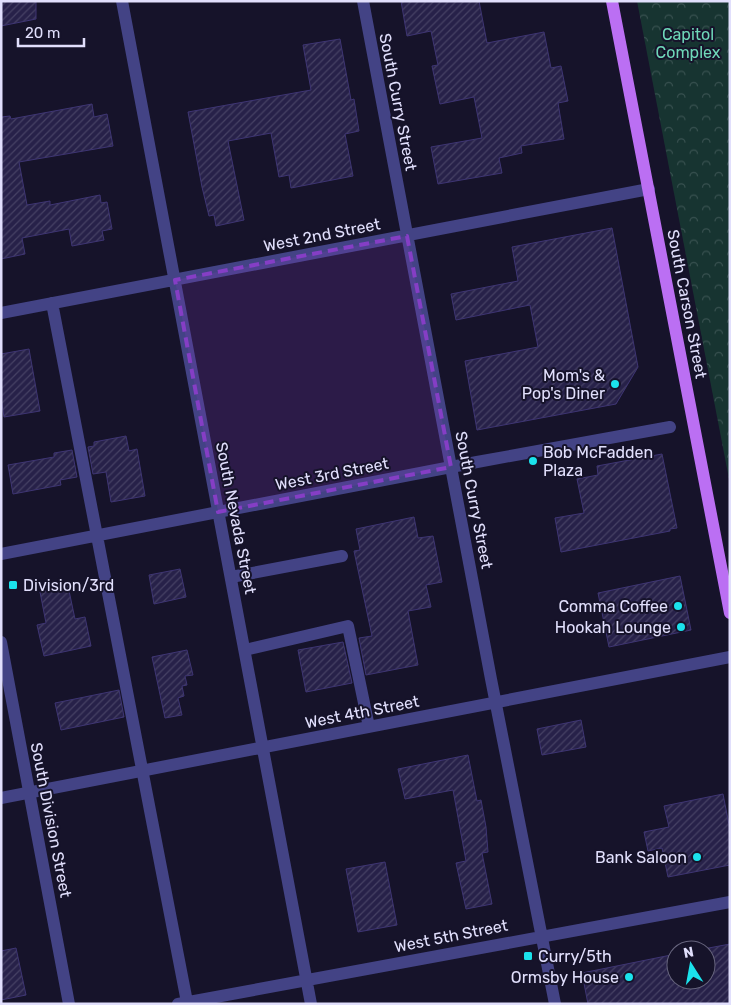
<svg xmlns="http://www.w3.org/2000/svg" width="731" height="1005" viewBox="0 0 731 1005" font-family="Rubik,sans-serif">
	<style>
		.park { fill: url(#park-crowns) }
		.building { fill: url(#building-hatch); stroke: #3e3573 }
		.lines { fill: none; stroke-linecap: round; stroke-linejoin: round }
		.minor { stroke: #434385; stroke-width: 12 }
		.major { stroke: #bb6ff3; stroke-width: 12 }
		.marked { fill: #853ec5; fill-opacity: 0.2; stroke: #853ec5; stroke-width: 4; stroke-dasharray: 10 6; stroke-linejoin: round }
		.poi-dot { fill: #1be2ec; stroke: #16132a; stroke-width: 2 }
		.labels { text-anchor: middle; dominant-baseline: central; stroke-width: 4; stroke-linejoin: round; paint-order: stroke }
		.park-label { font-size: 16px; fill: #6fd8b9; stroke: #16132a }
		.street-label { font-size: 16px; fill: #e1dffc; stroke: #16132a }
		.poi-label { font-size: 16px; fill: #e1dffc; stroke: #16132a; text-anchor: end }
	</style>
	<defs>
		<pattern id="park-crowns" width="20" height="18" patternUnits="userSpaceOnUse" patternTransform="scale(1.25)"><rect width="20" height="18" fill="#173431"/><path d="M2 6a3 3 0 1 1 6 0M12 15a3 3 0 1 1 6 0" fill="none" stroke="#385150"/></pattern>
		<pattern id="building-hatch" width="6" height="6" patternUnits="userSpaceOnUse" patternTransform="scale(1.25)"><rect width="6" height="6" fill="#272149"/><path d="M-1 1l2-2M0 6l6-6M5 7l2-2" fill="none" stroke="#464164"/></pattern>
	</defs>
	<rect width="100%" height="100%" fill="#16132a"/>
	<path class="park" d="M637,1H730V484Z"/>
	<path class="building" d="M1,1H36V19L1,26Z
		M401,1H479L487,43L544,32L551,68L561,66L568,101L558,103L564,139L521,146L522,153L499,158L502,173L438,184L431,147L482,138L474,97L440,104L432,66L438,65L431,31L407,36Z
		M340,39L351,100L354,99L359,131L345,134L353,176L291,188L289,175L279,177L271,133L228,141L244,220L216,226L214,215L209,216L202,187L188,112L311,90L303,45Z
		M92,104L94,117L107,114L113,146L19,162L27,205L50,201V205L100,195L101,203L107,202L112,229L102,231L104,240L72,246L69,229L22,238L25,254L1,259V117L10,116L11,119Z
		M612,228L638,367L616,404L477,430L465,361L538,347L530,305L456,320L451,294L518,281L512,247Z
		M29,349L40,411L4,417L1,399V354Z
		M126,436L129,451L137,449L145,496L111,502L106,472L93,474L88,447L94,446V442Z
		M72,450L77,477L60,480L61,485L13,494L8,465L54,457V453Z
		M662,454L677,528L670,529V531L561,552L555,518L584,513L577,479L598,475L597,466Z
		M414,517L418,538L433,536L442,582L426,585L431,607L408,611L418,665L366,675L359,638L372,636L354,551L360,550L356,529Z
		M180,569L186,597L154,604L149,575Z
		M680,576L691,630L609,647L598,593Z
		M68,586L75,619L85,617L91,646L44,656L37,625L46,623L40,592Z
		M343,642L352,683L306,692L298,650Z
		M187,650L193,675L185,676L187,685L182,686L184,696L178,698L182,715L165,718L152,657Z
		M119,690L124,717L61,730L55,703Z
		M581,720L586,747L542,755L537,729Z
		M468,755L477,801L481,800L486,827L488,852L482,853L492,904L466,909L456,863L466,861L453,790L405,799L398,769Z
		M723,794L730,830V865L668,877L662,848L648,851L644,832L669,827L664,806Z
		M385,862L397,925L358,932L346,869Z
		M730,944V1004H588L582,973L676,954V980H706V950H698Z
		M16,948L26,995L1,1000V951Z"/>
	<g class="lines">
		<path class="minor" d="M122,1L311,1004
			M363,1L491,679L555,1004
			M52,303L187,1002
			M1,313L649,189
			M1,554L477,462L670,427
			M231,577L342,556
			M1,642L69,1004
			M245,650L348,626L369,727
			M1,798L730,657
			M178,1004L730,902"/>
		<path class="major" d="M612,1L730,613"/>
	</g>
	<path class="marked" d="M407,236L451,467L218,512L175,280Z"/>
	<g class="poi-dot">
		<circle cx="615" cy="384" r="5"/>
		<circle cx="533" cy="461" r="5"/>
		<rect x="8" y="580" width="10" height="10" rx="2.5"/>
		<circle cx="678" cy="606" r="5"/>
		<circle cx="681" cy="627" r="5"/>
		<circle cx="697" cy="857" r="5"/>
		<rect x="523" y="951" width="10" height="10" rx="2.5"/>
		<circle cx="629" cy="977" r="5"/>
	</g>
	<g class="labels">
		<g class="park-label">
			<text x="688" y="34">Capitol<tspan x="688" dy="18">Complex</tspan></text>
		</g>
		<g class="street-label">
			<text transform="translate(398 102) rotate(79)">South Curry Street</text>
			<text transform="translate(322 235) rotate(-11)">West 2nd Street</text>
			<text transform="translate(687 304) rotate(79)">South Carson Street</text>
			<text transform="translate(332 474) rotate(-11)">West 3rd Street</text>
			<text transform="translate(474 500) rotate(79)">South Curry Street</text>
			<text transform="translate(236 518) rotate(79)">South Nevada Street</text>
			<text transform="translate(362 712) rotate(-11)">West 4th Street</text>
			<text transform="translate(51 820) rotate(79)">South Division Street</text>
			<text transform="translate(451 936) rotate(-11)">West 5th Street</text>
		</g>
		<g class="poi-label">
			<text x="605" y="375">Mom's &amp;<tspan x="605" dy="18">Pop's Diner</tspan></text>
			<text x="543" y="452" text-anchor="start">Bob McFadden<tspan x="543" dy="18">Plaza</tspan></text>
			<text x="23" y="585" text-anchor="start">Division/3rd</text>
			<text x="668" y="606">Comma Coffee</text>
			<text x="671" y="627">Hookah Lounge</text>
			<text x="687" y="857">Bank Saloon</text>
			<text x="538" y="956" text-anchor="start">Curry/5th</text>
			<text x="619" y="977">Ormsby House</text>
		</g>
	</g>
	<rect width="731" height="1005" fill="none" stroke="#e1dffc" stroke-width="5"/>
	<g transform="translate(691 965) rotate(349)"><circle r="24" fill="#16132a" stroke="#67657e"/>
	<path d="M0-4L9 19L0 12L-9 19Z" fill="#1be2ec"/>
	<text y="-8" font-size="14" font-weight="bold" text-anchor="middle" fill="#e1dffc">N</text>
	</g>
	<path d="M18 38v8h66v-8" fill="none" stroke="#e1dffc" stroke-width="2.5"/>
	<text x="25" y="38" font-size="15" fill="#e1dffc" stroke="#16132a" stroke-width="4" paint-order="stroke">20 m</text>
</svg>
